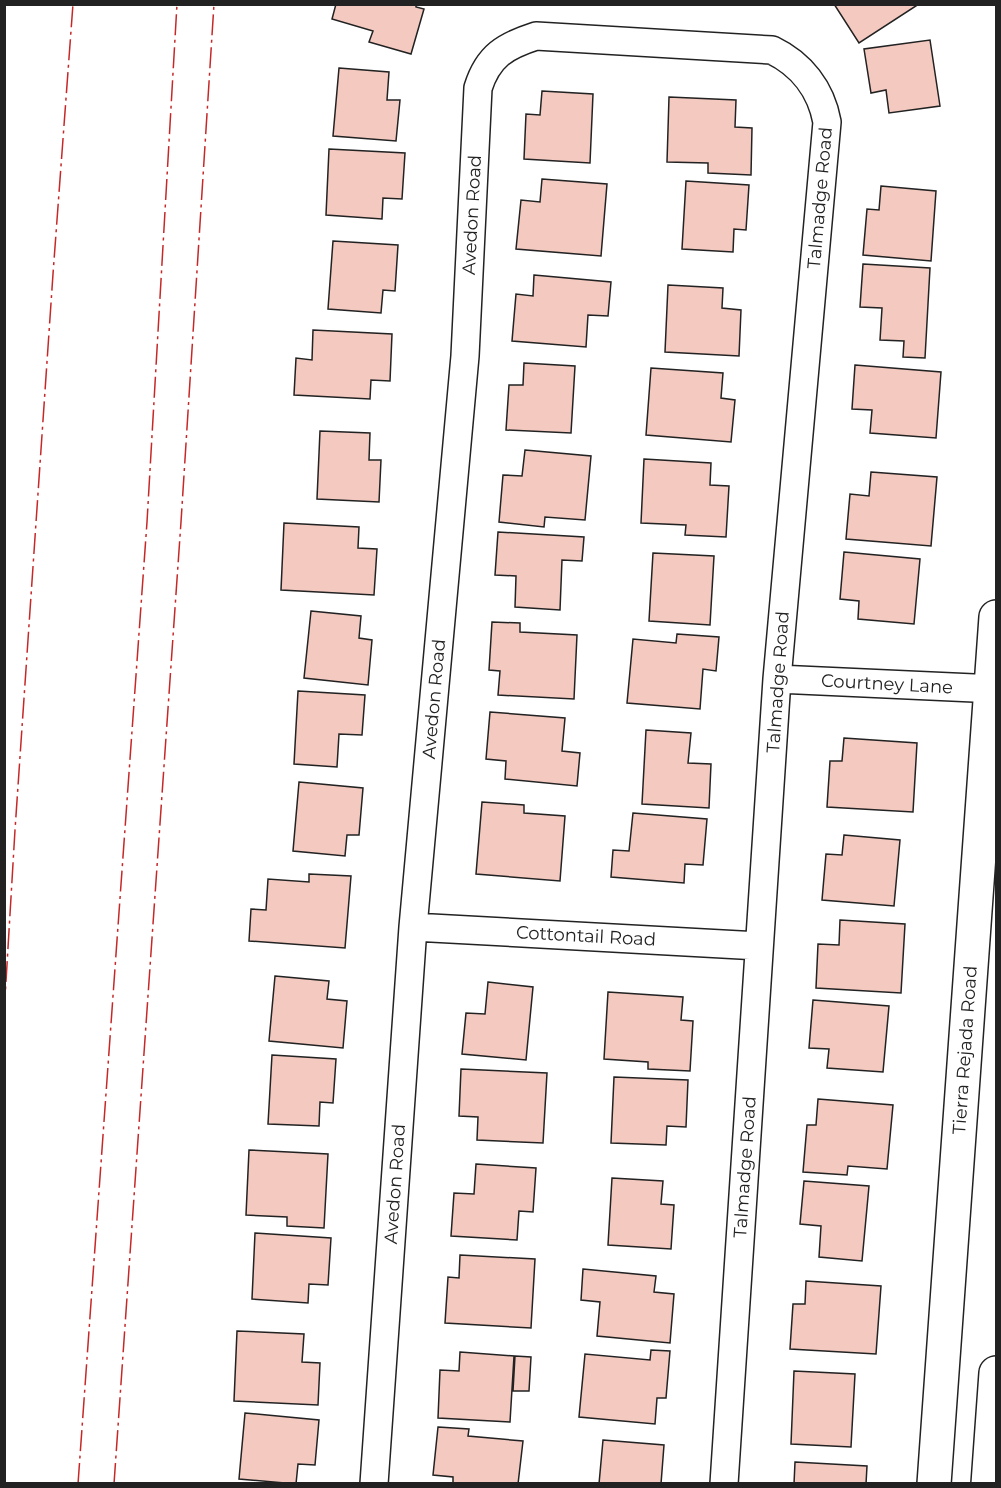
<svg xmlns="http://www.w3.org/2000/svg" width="1001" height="1488" viewBox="0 0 1001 1488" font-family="Montserrat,sans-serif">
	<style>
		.building { fill: #f3c9c0; stroke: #222; stroke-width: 1.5 }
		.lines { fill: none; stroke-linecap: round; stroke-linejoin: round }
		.minor-casing { stroke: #222; stroke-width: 30 }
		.secondary-casing { stroke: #222; stroke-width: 36 }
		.minor { stroke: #fff; stroke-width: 27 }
		.secondary { stroke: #fff; stroke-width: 33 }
		.power { stroke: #c62828; stroke-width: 1.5; stroke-dasharray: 21 4.5 3 4.5; stroke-linecap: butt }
		.labels { text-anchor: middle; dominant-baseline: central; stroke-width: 4.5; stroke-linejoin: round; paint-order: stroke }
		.street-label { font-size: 18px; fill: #222; stroke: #fff }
	</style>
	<rect width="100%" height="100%" fill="#fff"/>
	<path class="building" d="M336,4H416V7L424,9L411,54L369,42L373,31L332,19Z
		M834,4H919L859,43Z
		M930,40L940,106L889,113L886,90L871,93L864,49Z
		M339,68L389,72L387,100H400L396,141L333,136Z
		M542,91L593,94L590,163L524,159L526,114L540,115Z
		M669,97L736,100L735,127L752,128L751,175L708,173V163L667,162Z
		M329,149L405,153L402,199L383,198L382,219L326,215Z
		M542,179L607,184L601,256L516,249L521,200L540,202Z
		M686,181L749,185L746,230L734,229L733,252L682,249Z
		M881,186L936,191L931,261L863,255L867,209L879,210Z
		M333,241L398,245L395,291L383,290L381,313L328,309Z
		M863,264L930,268L925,358L903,357L904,341L880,340L882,308L860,307Z
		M534,275L611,282L608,316L588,315L586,347L512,341L516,294L533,296Z
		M668,285L723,288L722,308L741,310L739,356L665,352Z
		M313,330L392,334L390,381L371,380L370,399L294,395L296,358L312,360Z
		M524,363L575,366L571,433L506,430L509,385H523Z
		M855,365L941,372L936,438L870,433L872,410L852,409Z
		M651,368L723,373L721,398L735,400L731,442L646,435Z
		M320,431L370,433L369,460H381L379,502L317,499Z
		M525,450L591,456L585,520L545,517L544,527L499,522L503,475L522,476Z
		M644,459L711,463L710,485L729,486L726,537L685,535L686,525L641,523Z
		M871,472L937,477L931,546L846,539L850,494L869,496Z
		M284,523L359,527L358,548L377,549L374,595L281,590Z
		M498,532L584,537L582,561L562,560L560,610L515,607L516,576L495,575Z
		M844,552L920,559L914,624L858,619L859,601L840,599Z
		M653,553L714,556L710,625L649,621Z
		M311,611L361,616L359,638L372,640L368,685L304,678Z
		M492,622L520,623V632L577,635L574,699L498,695L500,671L489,670Z
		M677,634L719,637L716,671L703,669L700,709L627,703L633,639L676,643Z
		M298,691L365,695L362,735L339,734L337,767L294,764Z
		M490,712L565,718L562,751L580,753L577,786L505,779L506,761L486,759Z
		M646,730L691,733L688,763L711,764L709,808L642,804Z
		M844,738L917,743L913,812L827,807L830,761H842Z
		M299,782L363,788L359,835H347L345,856L293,851Z
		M482,802L524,805V813L565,816L560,881L476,874Z
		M633,813L707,819L703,865L685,864L684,883L611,877L613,850L629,851Z
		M844,835L900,840L894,906L822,900L826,854L842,855Z
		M309,874L351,876L345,948L249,941L251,909L266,910L268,879L309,882Z
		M840,920L905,924L901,993L816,988L818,944L839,945Z
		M275,976L329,981L327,999L347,1001L343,1048L269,1041Z
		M488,982L533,987L526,1060L462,1054L466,1013L485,1014Z
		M608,992L683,997L681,1020L693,1021L690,1071L648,1069V1062L604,1059Z
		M813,1000L889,1006L883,1072L827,1068L829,1049L809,1048Z
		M272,1055L336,1059L333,1103L320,1102L319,1126L268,1124Z
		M461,1069L547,1073L543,1143L477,1140L478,1117L459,1116Z
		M614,1077L688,1080L686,1127L667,1126L666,1145L611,1143Z
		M818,1099L893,1105L887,1169L848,1166L847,1175L803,1172L807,1125H816Z
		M249,1150L328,1154L324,1228L287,1226V1217L246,1215Z
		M476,1164L536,1168L533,1212L519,1211L517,1240L451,1236L454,1193L474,1194Z
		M612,1178L663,1181L661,1204L674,1205L671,1249L608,1245Z
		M804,1181L869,1186L862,1261L819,1257L821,1226L800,1224Z
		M255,1233L331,1238L328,1285L309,1284L308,1303L252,1299Z
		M460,1255L535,1259L531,1328L445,1323L448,1277L459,1278Z
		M583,1269L656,1276L654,1292L674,1294L670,1343L597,1336L600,1302L581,1300Z
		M806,1281L881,1286L876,1354L790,1349L793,1304H805Z
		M237,1331L304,1334L302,1362L320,1363L318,1405L234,1401Z
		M651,1350L670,1351L666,1398H657L655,1424L579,1417L585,1354L650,1360Z
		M460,1352L514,1356L510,1422L438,1418L440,1370L459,1371Z
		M515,1356L531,1357L529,1391H513Z
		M794,1371L855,1374L851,1447L791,1444Z
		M245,1413L319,1420L315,1465L298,1464L296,1484L239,1479Z
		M438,1427L469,1429L468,1436L523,1441L518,1484H453V1477L433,1475Z
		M603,1440L664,1445L661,1484H599Z
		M795,1462L867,1466L866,1484H794Z"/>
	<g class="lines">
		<g class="minor-casing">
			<path id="minor" d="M777,679L996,689
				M413,927L759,946
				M374,1484L413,927L465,356L478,88C488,56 505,46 536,36L772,50C801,64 821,89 827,122L777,679L724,1484"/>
		</g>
		<g class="secondary-casing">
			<path id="secondary" d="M934,1484L996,617
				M988,1484L996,1373"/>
		</g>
		<use href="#minor" class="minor"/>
		<use href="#secondary" class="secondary"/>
		<path class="power" d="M4,1015L15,830L53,274L73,4
			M78,1484L147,522L177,4
			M114,1484L181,522L214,4"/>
	</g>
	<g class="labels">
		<g class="street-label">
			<text transform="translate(820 198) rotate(-85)">Talmadge Road</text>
			<text transform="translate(472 215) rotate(-87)">Avedon Road</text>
			<text transform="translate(778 682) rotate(-86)">Talmadge Road</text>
			<text transform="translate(887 684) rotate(3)">Courtney Lane</text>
			<text transform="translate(434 699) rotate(-85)">Avedon Road</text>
			<text transform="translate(586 936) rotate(3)">Cottontail Road</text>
			<text transform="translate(965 1050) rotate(-86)">Tierra Rejada Road</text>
			<text transform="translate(745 1167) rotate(-86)">Talmadge Road</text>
			<text transform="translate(395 1184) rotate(-86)">Avedon Road</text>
		</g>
	</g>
	<rect width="1001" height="1488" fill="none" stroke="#222222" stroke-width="12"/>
</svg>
